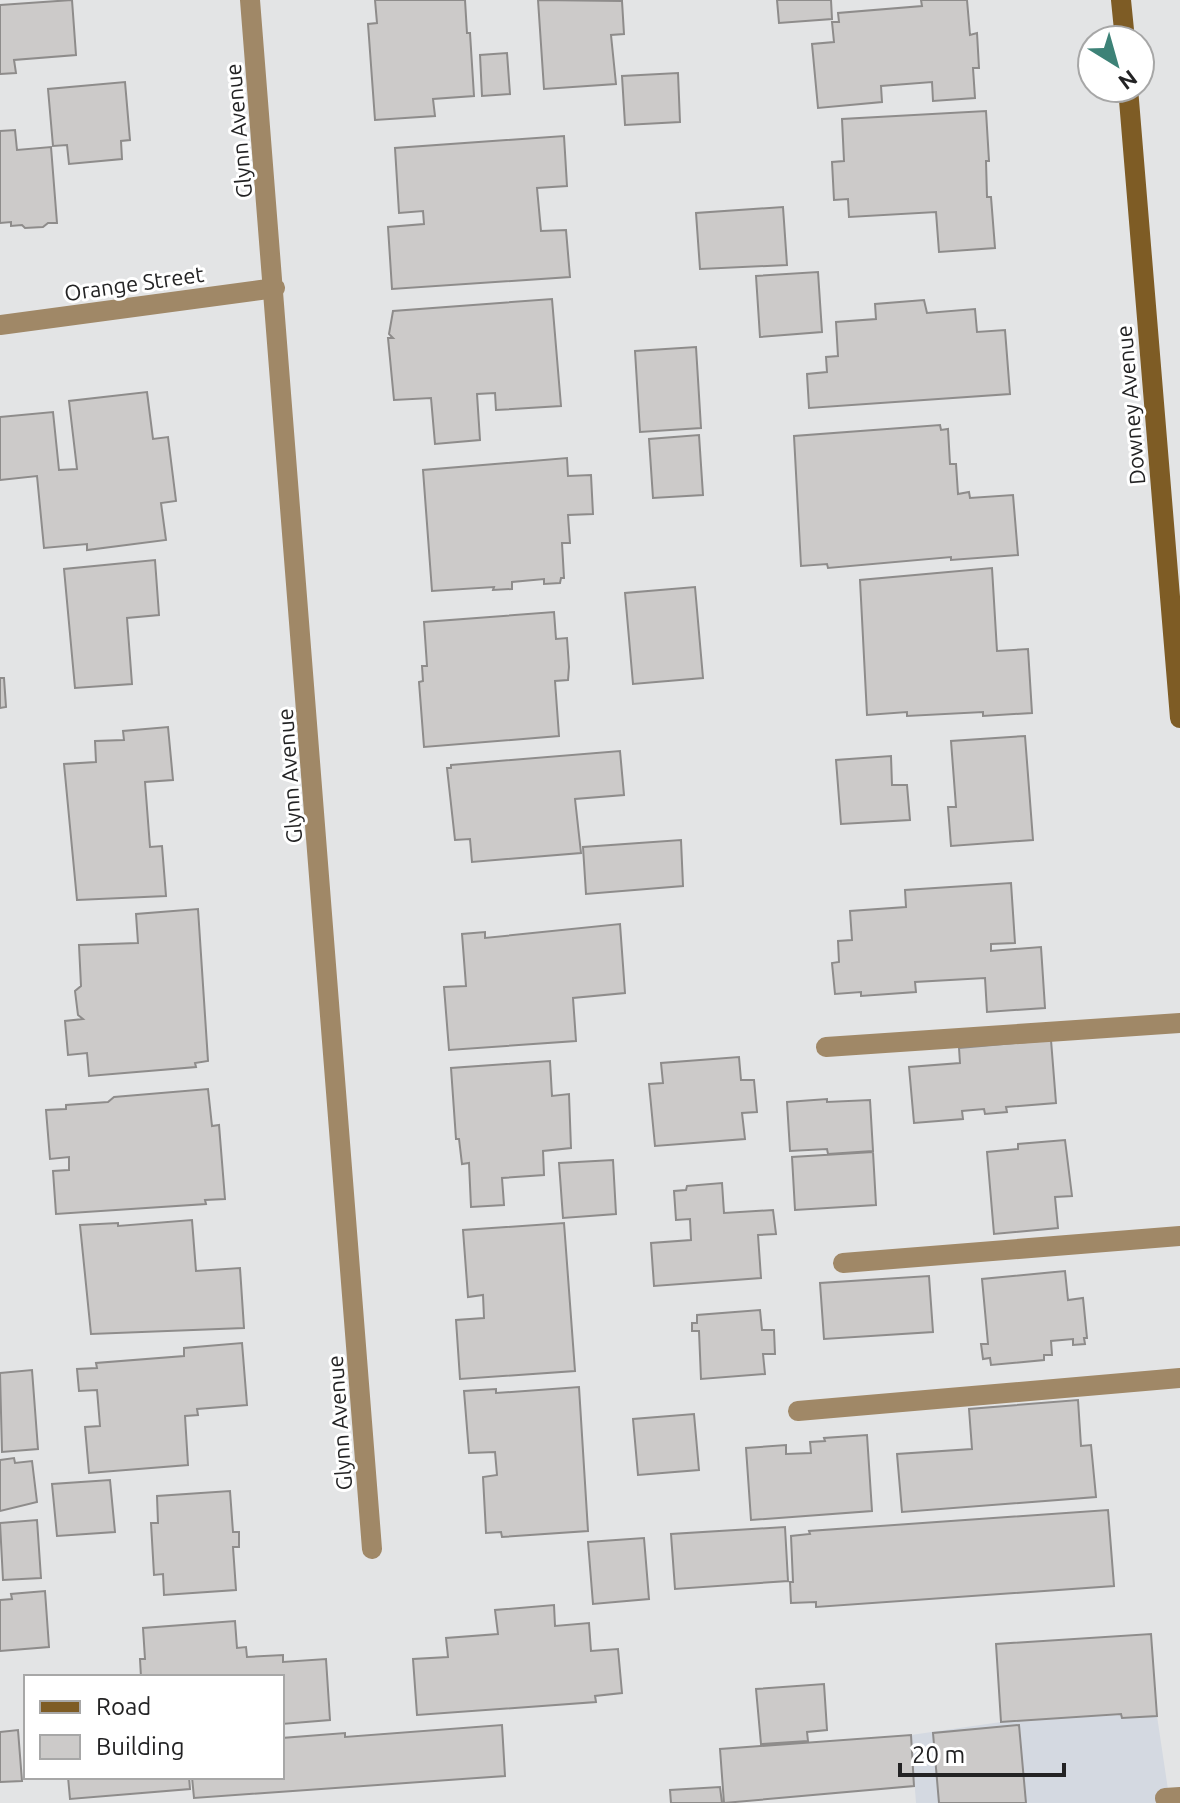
<svg xmlns="http://www.w3.org/2000/svg" width="1180" height="1803" viewBox="0 0 1180 1803" font-family="Ubuntu,sans-serif">
	<style>
		.built { fill: #d4d9e1 }
		.building { fill: #cccac9; stroke: #8e8c8b; stroke-width: 2 }
		.lines { fill: none; stroke-linecap: round; stroke-linejoin: round }
		.lane { stroke: #a08867; stroke-width: 20 }
		.street { stroke: #a08867; stroke-width: 20 }
		.secondary { stroke: #7e5c25; stroke-width: 20 }
		.labels { text-anchor: middle; dominant-baseline: central; stroke-width: 6; stroke-linejoin: round; paint-order: stroke }
		.street-label { font-size: 22px; fill: #232324; stroke: #fff }
	</style>
	<rect width="100%" height="100%" fill="#e3e4e5"/>
	<path class="built" d="M1121,1714L1122,1718L1157,1716L1170,1803H916L911,1735L1001,1722Z"/>
	<path class="building" d="M72,0L76,55L14,60L16,73L0,74V5Z
		M375,0H465L467,33H470L474,96L433,99L435,116L375,120L368,24L377,23Z
		M538,0L622,1L624,34L611,35L616,84L544,89Z
		M777,0H831L832,19L779,23Z
		M921,0H967L970,35L977,33L979,68H973L975,98L933,101L932,82L881,86L882,102L818,108L812,44L834,42L832,22H839L838,13L922,6Z
		M507,53L510,94L482,96L480,55Z
		M678,73L680,122L625,125L622,76Z
		M125,82L130,140L121,141L122,159L69,164L67,145L53,146L48,89Z
		M986,111L989,161H986L987,197H991L995,248L939,252L936,212L849,217L848,199L834,200L832,162L844,161L842,119Z
		M15,130L17,150L51,147L57,223H48L43,227L25,228L22,225L11,226V222L0,223V131Z
		M564,136L567,186L537,188L541,231L566,230L570,277L392,289L388,227L424,224L423,211L399,213L395,148Z
		M783,207L787,265L700,269L696,213Z
		M818,272L822,332L760,337L756,276Z
		M552,299L561,406L496,410L495,393L477,394L480,440L435,444L431,398L394,400L388,338H393L389,334L393,311Z
		M924,300L927,313L975,309L977,332L1005,330L1010,394L809,408L807,374L827,372L826,357L838,356L836,322L876,319L875,304Z
		M696,347L701,428L640,432L635,351Z
		M147,392L153,439L168,437L176,501L161,503L166,540L87,550V544L44,548L37,476L0,480V417L53,412L59,470L77,469L69,401Z
		M940,425L941,430L948,429L950,464H956L958,494L969,492L970,498L1013,495L1018,555L951,560V557L828,568L827,564L801,566L794,436Z
		M699,435L703,495L653,498L649,439Z
		M567,458L568,476L591,475L593,514L568,515L570,543H562L564,578H561L560,583L544,584V579L512,582V589L493,590L494,587L432,591L423,470Z
		M155,560L159,615L127,618L132,684L75,688L64,569Z
		M992,568L997,651L1028,649L1032,713L983,716V712L907,716V712L867,715L860,580Z
		M695,587L703,678L633,684L625,593Z
		M554,612L556,639L567,638L569,667L568,680L555,681L559,736L424,747L419,682L423,681L422,666H427L424,622Z
		M0,678H4L6,707L0,708Z
		M168,727L173,780L145,782L150,847L162,846L166,896L77,900L64,764L96,762L95,741L124,740L123,731Z
		M1025,736L1033,840L951,846L948,807H956L951,741Z
		M620,751L624,795L575,799L581,853L472,862L470,839L455,840L447,768H451V765Z
		M891,756L892,785H907L910,820L841,824L836,760Z
		M681,840L683,886L586,894L583,847Z
		M1011,883L1015,943L991,944V951L1041,947L1045,1008L987,1012L985,978L915,982L916,992L861,996V992L835,994L832,963L839,962L838,941L852,940L850,911L906,907L905,890Z
		M198,909L208,1061L195,1063L196,1067L89,1076L87,1053L68,1055L65,1021L83,1019L78,1015L75,991L81,986L79,945L138,943L136,914Z
		M620,924L625,993L573,998L576,1041L449,1050L444,987L466,986L462,934L485,932V938Z
		M1051,1040L1056,1103L1006,1107L1007,1112L985,1114L984,1109L962,1111L963,1119L914,1123L909,1067L960,1063L959,1048Z
		M739,1057L741,1080H754L757,1112L742,1113L745,1139L655,1146L649,1084L663,1083L661,1063Z
		M550,1061L552,1096L569,1094L571,1148L543,1151L544,1175L502,1178L504,1205L471,1207L469,1163L462,1164L459,1139H456L451,1068Z
		M208,1089L212,1126L219,1125L225,1199L205,1200L206,1204L56,1214L53,1171L69,1170V1157L50,1159L46,1110L66,1109V1105L108,1102L114,1097Z
		M827,1099V1102L870,1100L873,1151L828,1154L827,1149L790,1151L787,1102Z
		M1065,1140L1072,1196L1055,1197L1058,1228L994,1234L987,1152L1018,1149V1144Z
		M873,1152L876,1205L795,1210L792,1157Z
		M613,1160L616,1214L563,1218L559,1163Z
		M722,1183L724,1213L773,1210L776,1234L758,1235L761,1278L654,1286L651,1243L691,1240L690,1219L676,1220L674,1191L686,1190L687,1186Z
		M192,1220L196,1271L240,1268L244,1328L91,1334L80,1225L118,1223V1226Z
		M564,1223L575,1371L460,1379L456,1320L484,1318L483,1295L468,1297L463,1230Z
		M1065,1271L1068,1300L1083,1298L1087,1338H1084L1085,1344L1073,1345V1339L1051,1341L1052,1355H1044V1360L991,1365L990,1358L983,1359L981,1344H988L982,1279Z
		M929,1276L933,1332L824,1339L820,1283Z
		M760,1310L762,1330H774L775,1354H763L765,1374L701,1379L699,1331H692V1323H697V1315Z
		M242,1343L247,1405L197,1409L198,1415L185,1416L188,1465L89,1473L85,1427L100,1426L97,1390L79,1391L77,1369L97,1368L96,1363L184,1356V1348Z
		M32,1370L38,1449L2,1452L0,1373Z
		M579,1387L588,1531L502,1537L501,1532L486,1533L483,1477L497,1475L495,1452L469,1453L464,1391L496,1389V1393Z
		M1078,1400L1081,1446L1091,1445L1096,1497L902,1512L897,1454L972,1449L969,1409Z
		M694,1414L699,1470L638,1475L633,1419Z
		M867,1435L872,1511L751,1520L746,1448L786,1445V1454L811,1453L810,1442L825,1441L824,1438Z
		M14,1458L15,1463L32,1461L37,1502L0,1511V1460Z
		M110,1480L115,1532L57,1536L52,1484Z
		M230,1491L233,1532H239V1547H233L236,1590L164,1595L163,1574L154,1575L151,1523H158L157,1496Z
		M1108,1510L1114,1586L816,1607V1602L791,1603L790,1582H793L791,1536L810,1534L809,1531Z
		M37,1520L41,1578L3,1580L0,1523Z
		M785,1527L788,1581L675,1589L671,1534Z
		M644,1538L649,1599L593,1604L588,1542Z
		M45,1591L49,1647L0,1651V1600L12,1599L11,1594Z
		M554,1605L555,1626L589,1623L591,1651L618,1649L622,1693L595,1696L596,1702L417,1715L413,1659L448,1657L446,1638L498,1634L495,1610Z
		M235,1621L237,1648L246,1647L247,1657L283,1655V1662L326,1659L330,1720L282,1724V1677H141L140,1659H145L143,1628Z
		M1151,1634L1157,1716L1122,1718L1121,1714L1001,1722L996,1644Z
		M824,1684L827,1730L807,1732L808,1741L761,1744L756,1689Z
		M502,1725L505,1776L194,1798L192,1777H282V1738L345,1733V1737Z
		M1019,1725L1026,1803H939L933,1733Z
		M18,1730L22,1781L0,1782V1732Z
		M911,1735L914,1786L724,1803L720,1749Z
		M68,1777H189L190,1789L70,1799Z
		M720,1787L722,1803H671L670,1790Z"/>
	<g class="lines">
		<path class="lane" d="M826,1047L1180,1023
			M843,1263L1180,1236
			M798,1411L1180,1378
			M1165,1798L1180,1797"/>
		<path class="street" d="M250,0L372,1549
			M0,325L275,288"/>
		<path class="secondary" d="M1121,0L1125,40
			M1128,88L1180,718"/>
	</g>
	<g class="labels">
		<g class="street-label">
			<text transform="translate(238 131) rotate(-95)">Glynn Avenue</text>
			<text transform="translate(134 283) rotate(-8)">Orange Street</text>
			<text transform="translate(1130 405) rotate(-95)">Downey Avenue</text>
			<text transform="translate(289 776) rotate(-94)">Glynn Avenue</text>
			<text transform="translate(339 1423) rotate(-94)">Glynn Avenue</text>
		</g>
	</g>
	<rect x="24" y="1675" width="260" height="104" fill="#ffffff" stroke="#a7a7a7" stroke-width="2"/>
	<rect x="40" y="1701" width="40" height="12" fill="#7e5c25" stroke="#a7a7a7" stroke-width="2"/>
	<text x="96" y="1715" font-size="24" fill="#232324">Road</text>
	<rect x="40" y="1735" width="40" height="24" fill="#cccac9" stroke="#a7a7a7" stroke-width="2"/>
	<text x="96" y="1755" font-size="24" fill="#232324">Building</text>
	<g transform="translate(1116 64) rotate(143)"><circle r="38" fill="#ffffff" stroke="#a7a7a7" stroke-width="2"/>
	<path d="M0-6L14 30L0 20L-14 30Z" fill="#3d8277"/>
	<text y="-12" font-size="22" font-weight="bold" text-anchor="middle" fill="#232324">N</text>
	</g>
	<path d="M900 1763v12h164v-12" fill="none" stroke="#232324" stroke-width="4"/>
	<text x="912" y="1763" font-size="24" fill="#232324" stroke="#ffffff" stroke-width="6" paint-order="stroke">20 m</text>
</svg>
